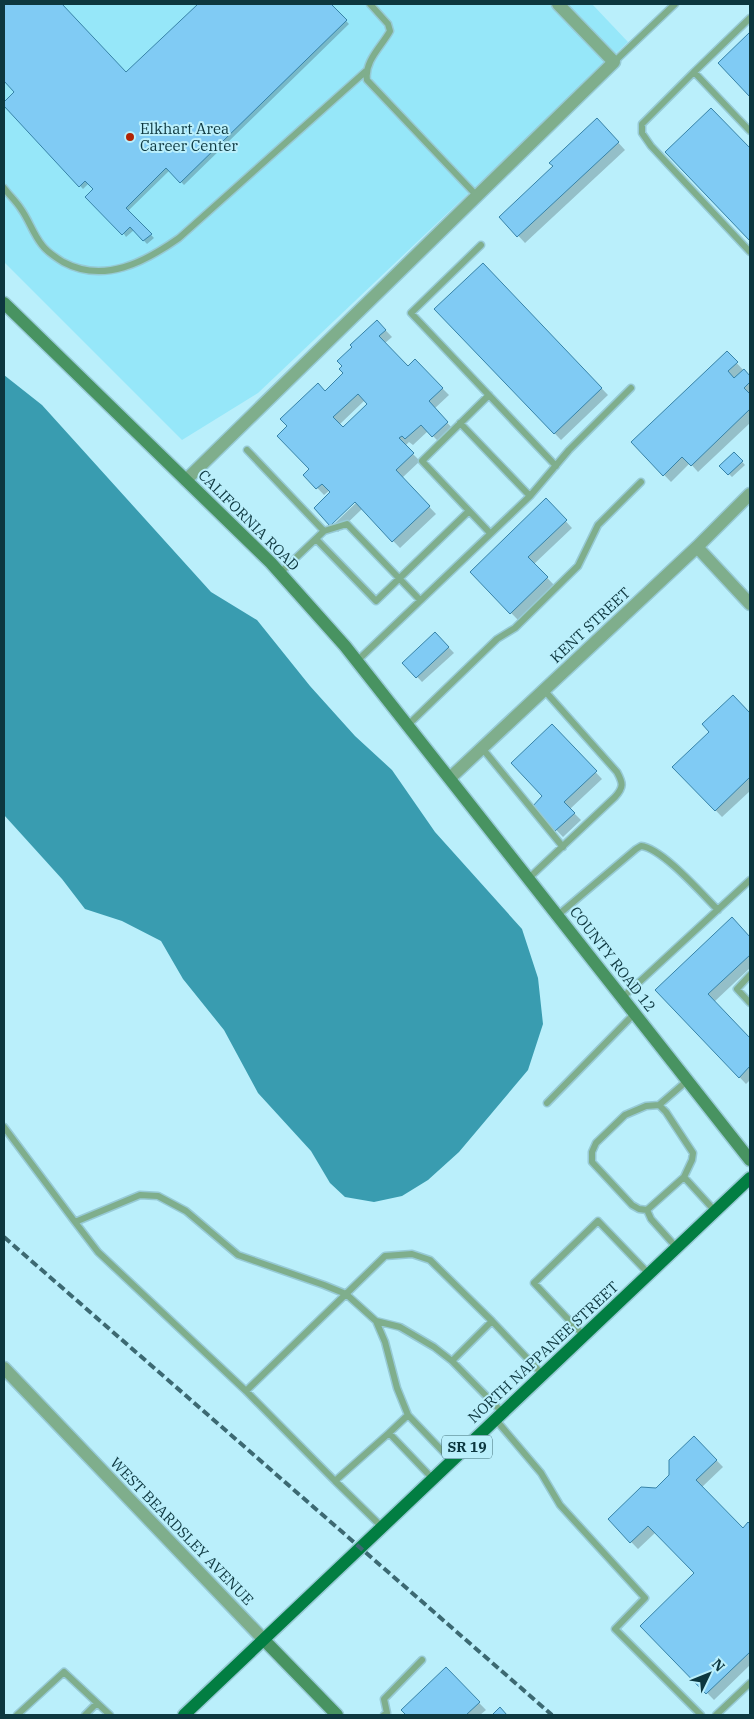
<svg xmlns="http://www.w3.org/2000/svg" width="754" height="1719" viewBox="0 0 754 1719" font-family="'IBM Plex Serif',serif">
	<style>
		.built { fill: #96e7f9 }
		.water { fill: #399cb0 }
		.shadow { fill: #0003; fill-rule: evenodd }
		.building { fill: #80cbf4; stroke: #3783a8; fill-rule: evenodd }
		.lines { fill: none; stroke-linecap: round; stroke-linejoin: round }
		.lane-casing { stroke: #97cad5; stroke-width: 9 }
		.street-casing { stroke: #97cad5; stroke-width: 15 }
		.secondary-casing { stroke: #97cad5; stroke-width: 15 }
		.primary-casing { stroke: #97cad5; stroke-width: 15 }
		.lane { stroke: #7fae8c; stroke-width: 6 }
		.street { stroke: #7fae8c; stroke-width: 12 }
		.secondary { stroke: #489361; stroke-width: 12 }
		.primary { stroke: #027e42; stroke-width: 12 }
		.rail { stroke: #3c6972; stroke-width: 4; stroke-dasharray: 8 4; stroke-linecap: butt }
		.poi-dot { fill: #b12404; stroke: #baeffb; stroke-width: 2 }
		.labels { text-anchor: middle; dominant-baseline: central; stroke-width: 4; stroke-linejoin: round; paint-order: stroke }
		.shield { fill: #baeffb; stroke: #416e77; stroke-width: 1 }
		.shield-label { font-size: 14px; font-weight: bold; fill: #0d373f }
		.poi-label { font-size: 15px; fill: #0d373f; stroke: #baeffb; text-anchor: start }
		.street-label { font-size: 15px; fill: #0d373f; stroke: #baeffb }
	</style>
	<rect width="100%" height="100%" fill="#baeffb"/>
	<path class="built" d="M4,4H592L628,42L258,393L182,440L4,262Z"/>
	<path class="water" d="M4,375L42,405L211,592L257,620L310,686L355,736L392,770L435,832L522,929L538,978L543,1024L528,1070L459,1152L428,1180L402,1196L374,1202L345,1197L330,1183L311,1151L258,1093L224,1030L183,979L161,941L122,921L85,909L62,879L4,815Z"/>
	<path class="shadow" d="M4,4H61L127,74L200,4H330L349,24L184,185L170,170L128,211L154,238L147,244L134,230L126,237L95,189L89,183L83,189L4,104L16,92L4,79Z
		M750,34V95L719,63Z
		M718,116L750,150V240L667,152Z
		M604,127L625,150L525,243L501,217Z
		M483,265L608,395L561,440L436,310Z
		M377,321L392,337L385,343L408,367L415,361L449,395L434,409L454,430L440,443L428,431L413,445L409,442L405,446L420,461L402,478L436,514L400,548L362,509L338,532L332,526L360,499L332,492L330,490L324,495L305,475L310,469L325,392L345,373ZM365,400L369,404L343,429L339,425Z
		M726,352L750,377V423L698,472L690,463L671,482L632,442Z
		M734,453L745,465L732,477L721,466Z
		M546,500L572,528L534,564L554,585L518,620L471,572Z
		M435,633L454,653L422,682L404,663Z
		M733,696L750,715V791L722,817L674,767L711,732Z
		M552,726L602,779L570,809L581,820L563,837L534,807L544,796Z
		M732,919L750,939V968L714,1002L750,1040V1080L746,1084L657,990Z
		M694,1437L723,1467L702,1487L743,1530L748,1524L750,1526V1665L714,1700L642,1626L696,1574L656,1532L638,1549L609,1519L657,1489L670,1476Z
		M446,1669L486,1710L480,1715H408L403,1710Z"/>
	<path class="building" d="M4,4H62L126,72L198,4H331L347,20L180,183L166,168L126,208L152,234L143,241L130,227L122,235L85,197L93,189L85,181L79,187L4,106V102L14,92L4,81Z
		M750,32V97L718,63Z
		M711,108L750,148V241L665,152Z
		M597,118L619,142L517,237L499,217L553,166L549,163Z
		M483,263L602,388L554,434L434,309Z
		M377,320L386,330L379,336L408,366L415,359L443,388L429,401L448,422L432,437L421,425L405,439L402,436L399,438L414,453L396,470L430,506L392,542L355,502L330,526L314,508L330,492L322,484L316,489L303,475L309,469L277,436L287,426L280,419L318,383L325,391L343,373L339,369L342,366L337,361L352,347L350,345ZM358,394L367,404L343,427L333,417Z
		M727,351L738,362L728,371L734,378L744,369L750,376V382L744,388L750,394V409L691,466L682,457L663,476L631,442Z
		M734,452L743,461L728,475L719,466Z
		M546,498L567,520L528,557L548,577L510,614L470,572Z
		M435,632L449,647L416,678L402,663Z
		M733,695L750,713V777L715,811L672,767L709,732L702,724Z
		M552,724L597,771L564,802L575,813L555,831L532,807L542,796L511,763Z
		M732,917L750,937V955L708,994L750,1038V1066L739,1078L655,990Z
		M694,1436L717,1460L696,1480L743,1528L748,1522L750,1524V1652L706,1694L640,1626L694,1573L648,1526L630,1543L608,1519L641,1487L656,1488L669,1475V1460Z
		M446,1667L480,1702L466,1715H406L401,1710Z
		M500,1707L507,1715H492Z"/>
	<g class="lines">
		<g class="lane-casing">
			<path id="lane" d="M370,4L388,24L390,31C382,46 364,61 367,80L477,196
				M750,18L694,72L750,131
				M614,62L675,4
				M694,72L642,124V133L651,146L750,252
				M4,188C9,195 16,201 21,209C29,220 33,234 42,245C47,252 55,257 63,262C104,284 145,262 179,238L366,71
				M481,245L411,313L556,466
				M489,395L422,461L490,533
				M460,423L530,496
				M247,450L324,531L280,573
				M324,531L347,524L420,600
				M316,539L376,601L469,511
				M357,661L530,496L569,450L631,388
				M408,725L497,639L515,628L578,566L598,525L641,482
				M482,748L563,847
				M529,878L615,797C624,787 623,783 617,772L544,690
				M558,915L636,849L641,846C662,848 702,894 718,910
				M750,975L737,989L750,1003
				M623,997L750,880
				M547,1103L635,1013
				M659,1105L666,1112L693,1153L692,1160L684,1177L715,1211
				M4,1127L75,1222
				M647,1210L684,1177
				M677,1248L651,1219L647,1210L639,1209L632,1205L592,1162V1152L596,1143L625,1115L646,1106L659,1105L688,1080
				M376,1321L400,1327L434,1347L452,1361
				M584,1336L534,1283L598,1221L649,1274
				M246,1391L98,1252L75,1222L140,1195L158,1196L186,1211L238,1255L324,1285L346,1294L385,1256L412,1254L430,1260L492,1321
				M503,1413L452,1361L492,1321L543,1375
				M496,1420L541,1473L560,1505L645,1598L615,1629L701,1715
				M389,1433L408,1415L452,1461
				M335,1481L246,1391L346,1294L376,1321L385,1342L397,1388L408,1415
				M382,1527L335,1481L389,1433L433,1479
				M17,1715L64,1672L110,1715
				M85,1715L97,1703
				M384,1715L387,1713L384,1699L422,1660
				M716,1715L750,1683"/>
		</g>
		<g class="street-casing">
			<path id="street" d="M186,480L614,62L558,4
				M697,547L750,604
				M450,778L697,547L750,494
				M4,1368L264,1640"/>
		</g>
		<g class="secondary-casing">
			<path id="secondary" d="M4,303L271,563L345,646L750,1160
				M264,1640L337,1715"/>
		</g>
		<g class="primary-casing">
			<path id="primary" d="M184,1715L750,1178"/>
		</g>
		<use href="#lane" class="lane"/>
		<use href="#street" class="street"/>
		<use href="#secondary" class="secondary"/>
		<use href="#primary" class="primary"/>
		<path class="rail" d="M4,1237L552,1715"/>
	</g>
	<circle class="poi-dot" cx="130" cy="137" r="5"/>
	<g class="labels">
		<rect class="shield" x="442" y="1435.5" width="50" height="23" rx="4"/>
		<g class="shield-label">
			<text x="467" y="1447">SR 19</text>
		</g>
		<g class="poi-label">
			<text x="140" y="128">Elkhart Area<tspan x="140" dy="17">Career Center</tspan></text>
		</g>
		<g class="street-label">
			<text transform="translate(249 520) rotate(45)">CALIFORNIA ROAD</text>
			<text transform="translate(590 625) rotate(-43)">KENT STREET</text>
			<text transform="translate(613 959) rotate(52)">COUNTY ROAD 12</text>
			<text transform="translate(543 1352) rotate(-43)">NORTH NAPPANEE STREET</text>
			<text transform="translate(182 1531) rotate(46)">WEST BEARDSLEY AVENUE</text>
		</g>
	</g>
	<rect width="754" height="1719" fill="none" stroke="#0d373f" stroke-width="10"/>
	<g transform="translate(709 1674) rotate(47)" stroke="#baeffb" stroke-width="4" paint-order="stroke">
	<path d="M0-4L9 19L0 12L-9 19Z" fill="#0d373f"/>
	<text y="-8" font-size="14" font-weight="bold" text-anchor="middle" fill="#0d373f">N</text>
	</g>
</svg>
